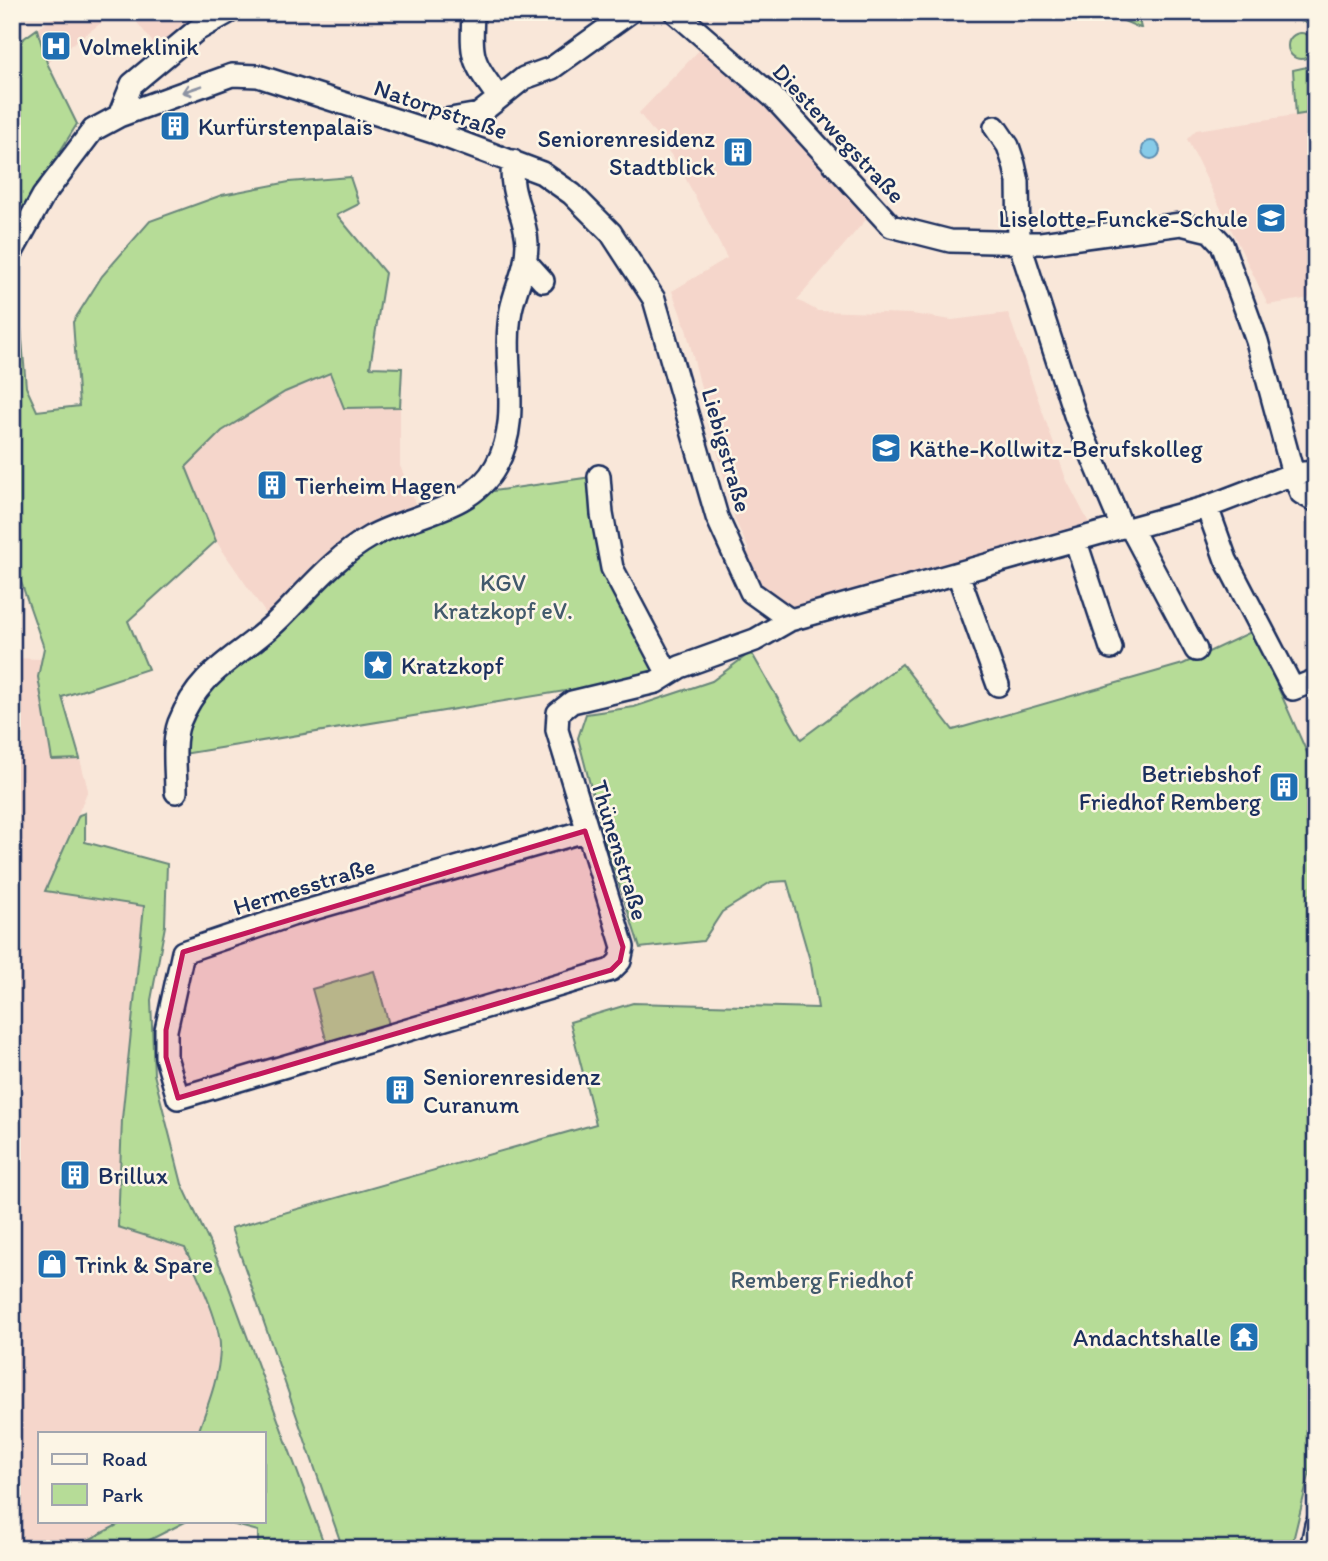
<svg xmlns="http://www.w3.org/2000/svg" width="1328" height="1561" viewBox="0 0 1328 1561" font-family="Itim,sans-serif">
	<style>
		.built { fill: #f5d6cb }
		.green { fill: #b6dc97; stroke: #68867a; stroke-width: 2 }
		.water { fill: #87cbe8; stroke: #5c8db1; stroke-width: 2 }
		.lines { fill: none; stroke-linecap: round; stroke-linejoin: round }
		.minor-casing { stroke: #1b2f5e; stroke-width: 26 }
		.minor { stroke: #fcf5e5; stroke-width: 21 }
		.oneway { stroke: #8c92a2 }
		.marked { fill: #c2185b; fill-opacity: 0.2; stroke: #c2185b; stroke-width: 5; stroke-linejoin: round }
		.labels { text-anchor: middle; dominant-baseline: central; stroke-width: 5; stroke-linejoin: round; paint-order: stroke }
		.poi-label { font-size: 24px; fill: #1b2f5e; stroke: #fcf5e5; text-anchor: start }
		.street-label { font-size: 24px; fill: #1b2f5e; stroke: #fcf5e5 }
		.park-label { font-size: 24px; fill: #425a6c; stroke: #fcf5e5 }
	</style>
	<rect width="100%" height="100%" fill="#f9e7d9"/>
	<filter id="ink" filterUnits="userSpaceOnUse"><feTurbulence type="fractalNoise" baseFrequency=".0143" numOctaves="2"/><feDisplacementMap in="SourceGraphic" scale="14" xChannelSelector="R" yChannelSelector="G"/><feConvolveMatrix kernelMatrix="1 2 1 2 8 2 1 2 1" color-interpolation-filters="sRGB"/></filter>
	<g filter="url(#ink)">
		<path class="built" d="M62,12H116L47,63L37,29Z
			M129,12H195L194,24L157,48Z
			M709,40L875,209L797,300L818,311L912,314L952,320L1008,313L1066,479L1089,523L932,575L790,610L770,598L746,556L749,550L735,520L686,329L672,291L727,258L678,164L639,113Z
			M1316,112V297L1268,305L1187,139L1196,130Z
			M330,373L344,408L400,407V466L421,515L273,624L216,541L186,468L222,431L286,392Z
			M12,658L42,659L38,677L52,760L80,759L88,790L46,891L144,906L122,1119L118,1226L185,1248L208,1300L221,1348L210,1402L198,1433H40V1521H125L71,1549H12Z"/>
		<path class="green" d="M1103,12H1137L1141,28H1140Z
			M1273,12H1316V25H1314Z
			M37,29L47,63L77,124L35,192L15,257L26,387L37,411L79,406L73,322L102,276L150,221L222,195L289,182L350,177L359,204L337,215L385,273L370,367L402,368L400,407L344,408L330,373L285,392L222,431L186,467L216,541L128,621L148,669L62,697L80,759L52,760L38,677L44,648L19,576L12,524V47Z
			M1288 46a13 13 0 1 1 26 0a13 13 0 1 1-26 0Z
			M1316,65V112L1296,115L1293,70Z
			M599,476L612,568L668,674L177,755L193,695L333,565L472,494Z
			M1253,631L1316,773V1447L1291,1549H343L231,1228L596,1124L570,1022L633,1003L818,1008L811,964L787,881L771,882L722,912L703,941L640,948L605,842L578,738L586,714L634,707L712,681L751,652L801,739L902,664L953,730L1183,664Z
			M85,813V842L167,864L165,926L151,1000L154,1074L182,1184L224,1274L326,1549H258V1531L220,1521H264V1433H198C207,1407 219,1378 220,1350C222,1325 196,1272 185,1248L118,1227L122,1119L144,906L45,891L79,815Z
			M374,971L390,1028L328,1046L312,989Z
			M125,1521H187L132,1549H71Z"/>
		<path class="water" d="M1142 150a9 9 0 1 1 18 0a9 9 0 1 1-18 0Z"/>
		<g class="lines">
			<g class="minor-casing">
				<path id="minor" d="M473,12C471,60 471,59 499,98
					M675,12L773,97L891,226L950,241L1041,243L1181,224L1210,231L1222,244L1257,341L1293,474L1301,493L1316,501
					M119,116L132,84L197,30L229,12
					M995,127L1008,146L1014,164L1018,182L1019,242L1076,418L1122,527
					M433,132L445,120L479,114L524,78L552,68L630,12
					M12,252L43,196L93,130L119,116L232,75L258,76L433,132L542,173L572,194L611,233L654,299L717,517L751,592L790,620
					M526,262L543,281
					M599,476L602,514L612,568L668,674
					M1207,507L1226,560L1293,689L1316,680
					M1131,528L1196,650
					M1076,542L1111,648
					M958,574L998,685
					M176,792C176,772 172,742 179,723C200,670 238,658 276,622C306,593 333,558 370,537C411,514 472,511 496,466C523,418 501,362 511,310C516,286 527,268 527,244C526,213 508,196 513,161
					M585,831L292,915L183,952L166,1030V1057L178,1098L611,970L620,961L623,947L557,730L558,713L572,702L656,682L680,667L755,640L790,620L1122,527L1131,528L1207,507L1293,474L1316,472
					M1311,1549L1316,1525"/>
			</g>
			<use href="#minor" class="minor"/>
		</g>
		<defs><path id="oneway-shaft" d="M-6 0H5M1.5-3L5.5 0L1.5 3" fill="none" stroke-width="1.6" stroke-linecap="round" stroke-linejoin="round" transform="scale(1.75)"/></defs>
		<use class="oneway" href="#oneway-shaft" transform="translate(192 89) rotate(161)"/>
	</g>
	<path class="marked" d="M585,831L623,947L620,961L611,970L178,1098L166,1057V1030L183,952Z"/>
	<defs>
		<g id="hospital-square" transform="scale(1.575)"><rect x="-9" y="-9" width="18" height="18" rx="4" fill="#1f6fb2" stroke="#fcf5e5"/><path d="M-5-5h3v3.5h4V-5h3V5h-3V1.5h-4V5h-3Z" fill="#fff"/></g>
		<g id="building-square" transform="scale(1.575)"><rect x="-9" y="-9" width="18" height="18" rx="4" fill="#1f6fb2" stroke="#fcf5e5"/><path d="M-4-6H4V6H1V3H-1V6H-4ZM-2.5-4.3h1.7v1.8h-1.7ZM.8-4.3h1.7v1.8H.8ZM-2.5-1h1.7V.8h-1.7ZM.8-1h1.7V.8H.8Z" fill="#fff"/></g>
		<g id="school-square" transform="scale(1.575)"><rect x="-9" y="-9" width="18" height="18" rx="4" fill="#1f6fb2" stroke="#fcf5e5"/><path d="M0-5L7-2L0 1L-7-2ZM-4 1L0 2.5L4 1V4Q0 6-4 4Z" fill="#fff"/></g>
		<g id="sight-square" transform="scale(1.575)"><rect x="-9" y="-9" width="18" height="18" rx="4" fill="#1f6fb2" stroke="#fcf5e5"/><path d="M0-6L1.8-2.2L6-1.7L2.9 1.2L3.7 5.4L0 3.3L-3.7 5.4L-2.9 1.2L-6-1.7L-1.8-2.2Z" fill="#fff"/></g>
		<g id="shop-square" transform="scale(1.575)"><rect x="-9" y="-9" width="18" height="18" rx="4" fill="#1f6fb2" stroke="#fcf5e5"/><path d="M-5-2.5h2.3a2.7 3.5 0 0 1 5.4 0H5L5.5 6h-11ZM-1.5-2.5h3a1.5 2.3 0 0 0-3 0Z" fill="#fff"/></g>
		<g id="temple-square" transform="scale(1.575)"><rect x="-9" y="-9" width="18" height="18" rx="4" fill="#1f6fb2" stroke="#fcf5e5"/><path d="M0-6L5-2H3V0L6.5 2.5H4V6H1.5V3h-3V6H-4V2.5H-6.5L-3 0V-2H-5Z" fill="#fff"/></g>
	</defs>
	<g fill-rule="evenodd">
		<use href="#hospital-square" x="56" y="46"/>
		<use href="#building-square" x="175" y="126"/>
		<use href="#building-square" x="738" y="152"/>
		<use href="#school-square" x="1271" y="218"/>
		<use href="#school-square" x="886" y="448"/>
		<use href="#building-square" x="272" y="485"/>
		<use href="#sight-square" x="378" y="665"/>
		<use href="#building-square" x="1284" y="787"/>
		<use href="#building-square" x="400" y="1090"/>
		<use href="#building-square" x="75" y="1175"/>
		<use href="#shop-square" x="52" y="1264"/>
		<use href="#temple-square" x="1244" y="1337"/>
	</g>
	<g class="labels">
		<g class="poi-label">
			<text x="79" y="46">Volmeklinik</text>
			<text x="198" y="126">Kurfürstenpalais</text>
			<text x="715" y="138" text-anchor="end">Seniorenresidenz<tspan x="715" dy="28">Stadtblick</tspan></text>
			<text x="1248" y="218" text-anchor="end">Liselotte-Funcke-Schule</text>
			<text x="909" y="448">Käthe-Kollwitz-Berufskolleg</text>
			<text x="295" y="485">Tierheim Hagen</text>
			<text x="401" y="665">Kratzkopf</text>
			<text x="1261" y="773" text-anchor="end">Betriebshof<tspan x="1261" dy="28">Friedhof Remberg</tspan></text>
			<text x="423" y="1076">Seniorenresidenz<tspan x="423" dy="28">Curanum</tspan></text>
			<text x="98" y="1175">Brillux</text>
			<text x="75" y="1264">Trink &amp; Spare</text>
			<text x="1221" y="1337" text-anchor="end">Andachtshalle</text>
		</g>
		<g class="street-label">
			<text transform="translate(441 109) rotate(19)">Natorpstraße</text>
			<text transform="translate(839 133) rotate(47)">Diesterwegstraße</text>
			<text transform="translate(727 450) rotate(74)">Liebigstraße</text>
			<text transform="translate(620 850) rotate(73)">Thünenstraße</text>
			<text transform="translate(304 886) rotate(-17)">Hermesstraße</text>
		</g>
		<g class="park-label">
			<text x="503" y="582">KGV<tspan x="503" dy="28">Kratzkopf eV.</tspan></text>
			<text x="822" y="1279">Remberg Friedhof</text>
		</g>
	</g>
	<rect width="1328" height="1561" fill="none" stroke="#fcf5e5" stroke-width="42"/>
	<rect x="21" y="21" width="1286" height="1519" fill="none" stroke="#1b2f5e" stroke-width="2.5" filter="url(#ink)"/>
	<rect x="38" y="1432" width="228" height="91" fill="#fcf5e5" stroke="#a2a6af" stroke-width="2"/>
	<rect x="52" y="1454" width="35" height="10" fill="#fcf5e5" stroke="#a2a6af" stroke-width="2"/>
	<text x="102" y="1466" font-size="21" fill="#1b2f5e">Road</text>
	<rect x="52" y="1484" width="35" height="21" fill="#b6dc97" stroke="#a2a6af" stroke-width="2"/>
	<text x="102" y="1502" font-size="21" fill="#1b2f5e">Park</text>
</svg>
